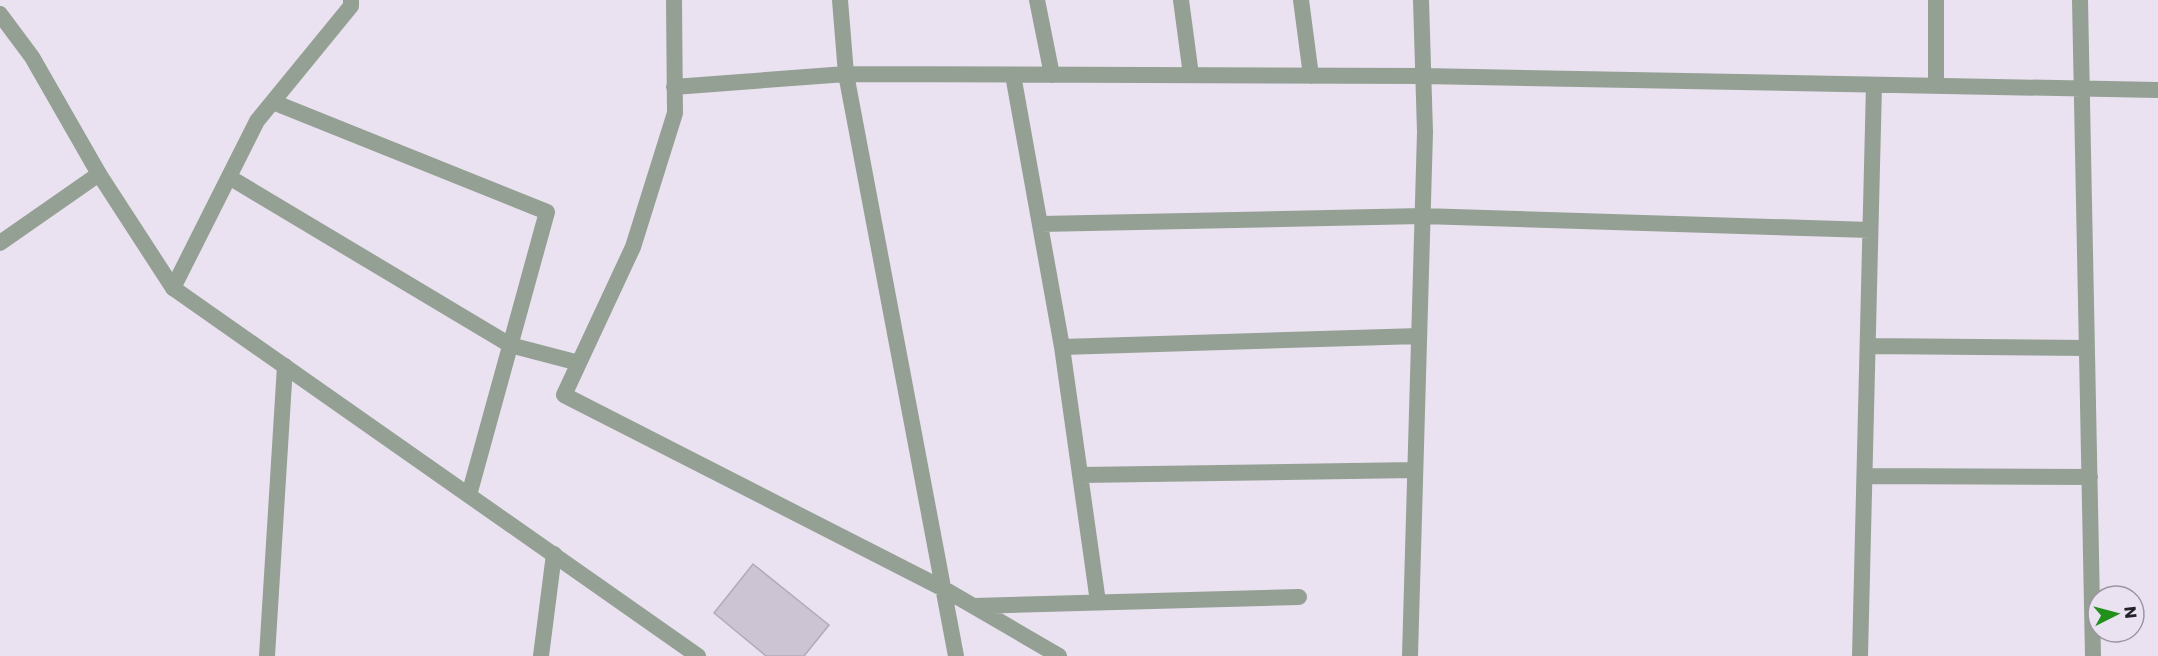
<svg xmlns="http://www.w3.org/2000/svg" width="2158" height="656" viewBox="0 0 2158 656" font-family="Poppins,sans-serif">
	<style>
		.building { fill: #ccc4d2; stroke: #b2aab8; stroke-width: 1.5 }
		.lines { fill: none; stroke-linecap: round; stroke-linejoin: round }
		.minor { stroke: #95a094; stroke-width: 16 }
		.tertiary { stroke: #95a094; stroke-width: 16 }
	</style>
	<rect width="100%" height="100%" fill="#eae2f1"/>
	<path class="building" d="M753,564L829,625L804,656H766L714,613Z"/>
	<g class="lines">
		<path class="minor" d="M674,0L675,113L633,247L564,395L944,589L1059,656
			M840,0L846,74L956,656
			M1037,0L1052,75
			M1181,0L1191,75
			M1301,0L1311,76
			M2080,0L2093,656
			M1013,75L1062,347L1419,336
			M1936,86V0
			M674,87L846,74L1423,76L2158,90
			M273,102L547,212L469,495
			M229,177L510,345L579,363
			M1040,224L1422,216L1870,230
			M0,243L99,174
			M173,288L257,121L351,6V0
			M1868,346L2087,348
			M1062,347L1098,602
			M1080,475L1415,470
			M1865,476L2090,477
			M974,606L1299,597
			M267,656L285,366
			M541,656L554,554
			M1410,656L1425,132L1421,0
			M1860,656L1874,85"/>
		<path class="tertiary" d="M0,14L32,57L99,174L173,288L698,656"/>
	</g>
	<g transform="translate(2116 614) rotate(84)"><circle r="28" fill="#eae2f1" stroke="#9b95a0" stroke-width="1.5"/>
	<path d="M0-4.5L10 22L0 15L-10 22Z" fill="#21911b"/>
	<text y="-9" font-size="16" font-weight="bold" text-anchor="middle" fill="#242126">N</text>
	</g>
</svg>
